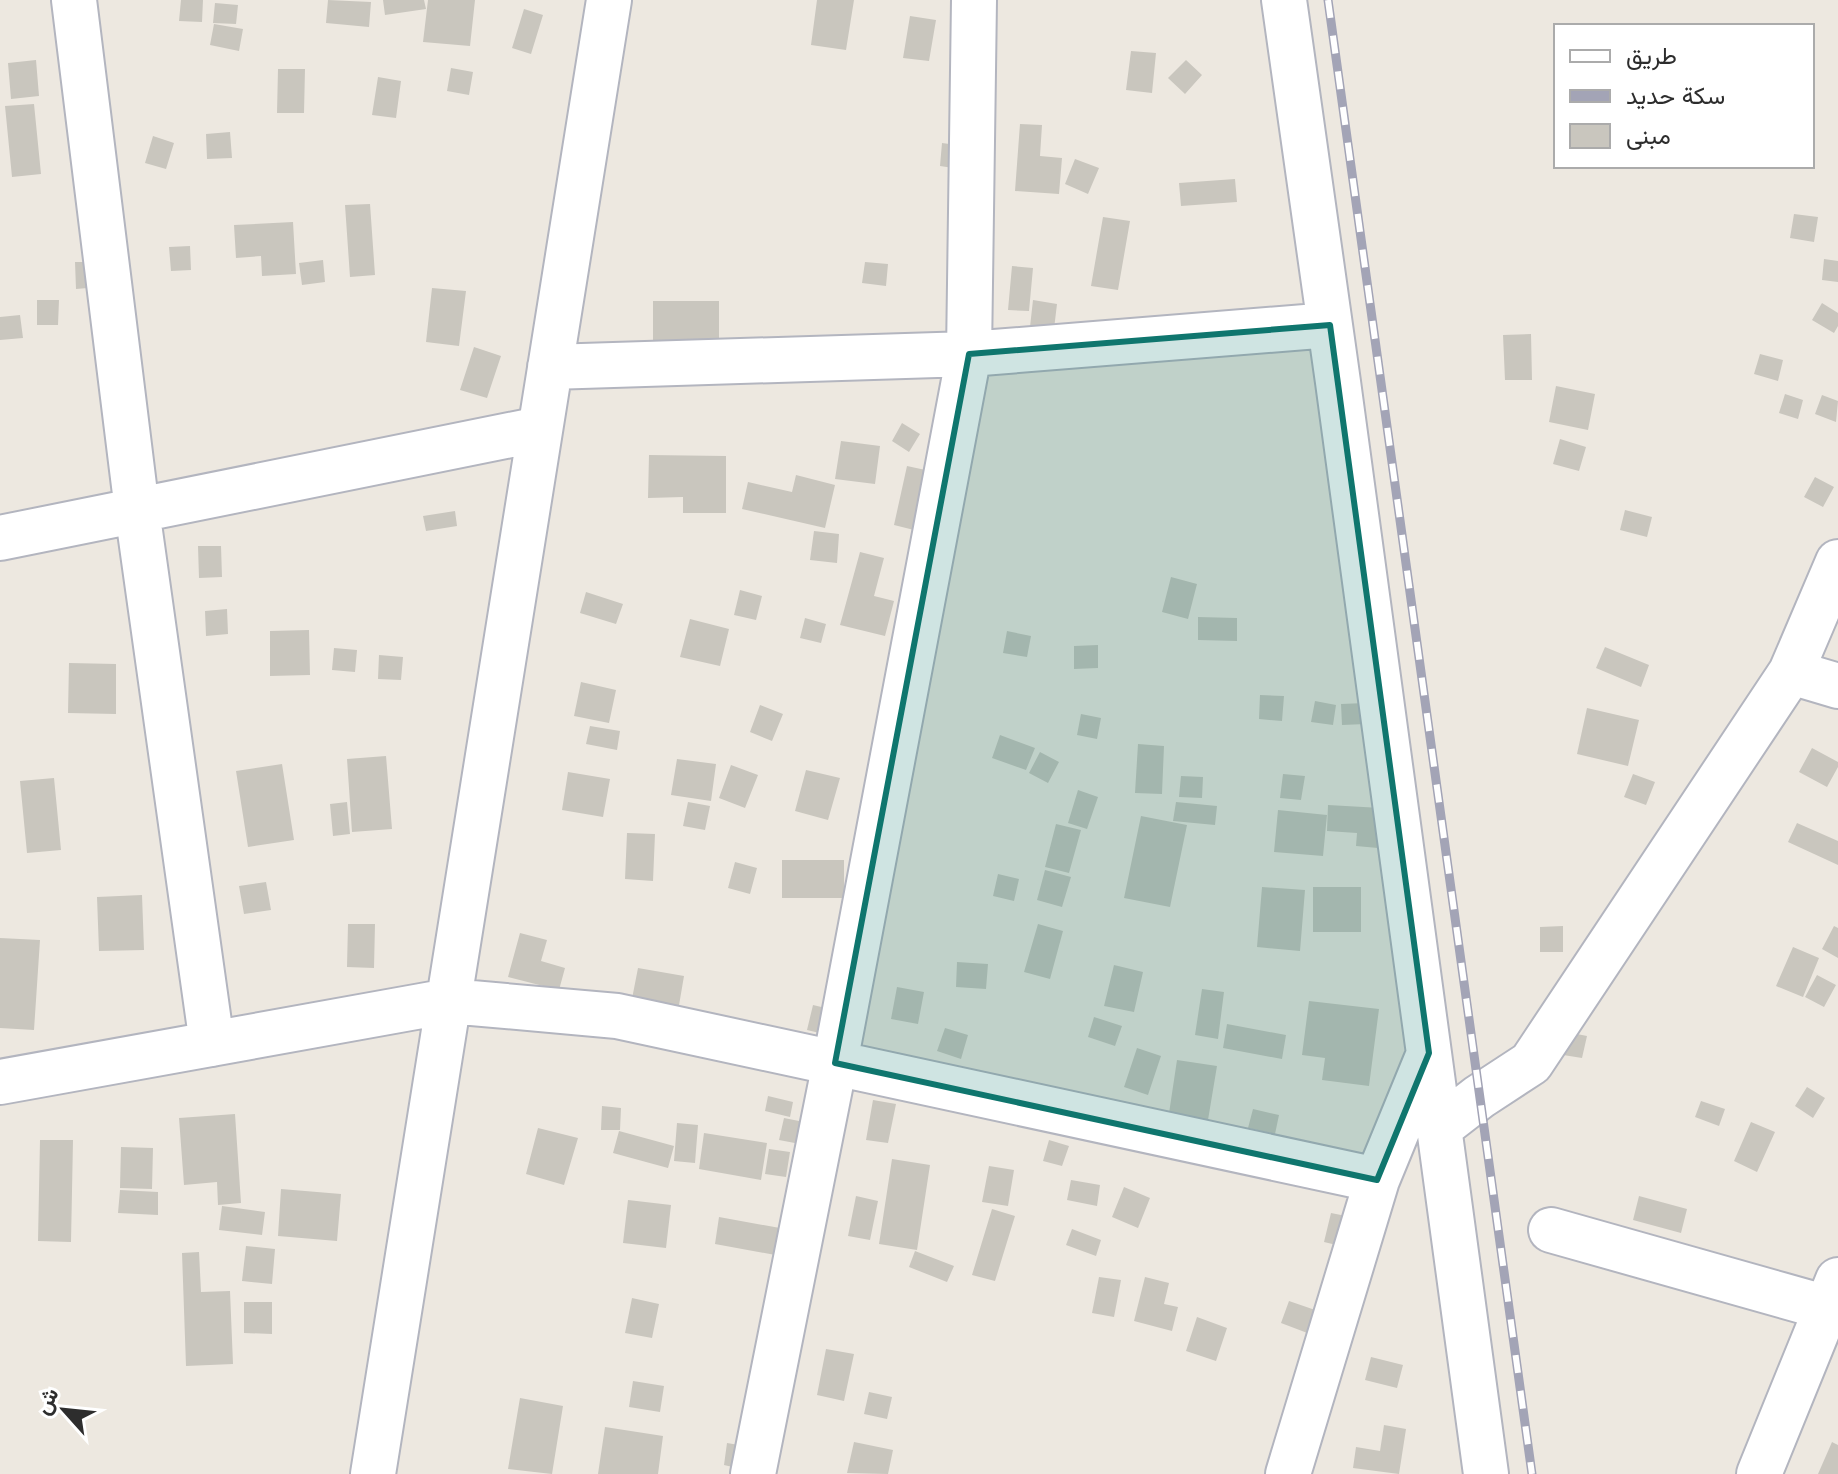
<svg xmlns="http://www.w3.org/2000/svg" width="1838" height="1474" viewBox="0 0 1838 1474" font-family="Quicksand,Vazirmatn,sans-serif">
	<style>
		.building { fill: #c9c6be }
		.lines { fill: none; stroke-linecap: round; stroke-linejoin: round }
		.minor-casing { stroke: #b3b5bf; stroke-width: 48 }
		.minor { stroke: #fff; stroke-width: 44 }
		.rail-casing { stroke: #a3a4b6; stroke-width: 9 }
		.rail { stroke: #fff; stroke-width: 6; stroke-dasharray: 18; stroke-linecap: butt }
		.marked { fill: #0f766e; fill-opacity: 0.2; stroke: #0f766e; stroke-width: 6; stroke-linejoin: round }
	</style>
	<rect width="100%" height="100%" fill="#ede8e0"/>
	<path class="building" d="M181,0H203L202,22L179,21Z
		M328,0L371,2L369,27L326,23Z
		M383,0H424L426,9L385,15Z
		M428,0H475L470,46L423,42Z
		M817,0H854L846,50L811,45Z
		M215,3L238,5L236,24L213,23Z
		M524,9L543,15L531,54L512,48Z
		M910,16L936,20L929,61L903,58Z
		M214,24L243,29L239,51L210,45Z
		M1131,51L1156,53L1152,93L1126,90Z
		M36,60L39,96L11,99L8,63Z
		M1186,60L1202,75L1185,94L1168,78Z
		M451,68L473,72L469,95L447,91Z
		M278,69H305L304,113H277Z
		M378,77L401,81L396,118L372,115Z
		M34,104L41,174L12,177L5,106Z
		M1020,124L1042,125L1040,156L1062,158L1059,194L1015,191Z
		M230,132L232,158L207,159L206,134Z
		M153,136L174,143L166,169L145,163Z
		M942,143L964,146L960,169L940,166Z
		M1075,159L1099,168L1088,194L1065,184Z
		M1235,179L1237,202L1181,206L1179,183Z
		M370,204L375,275L350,277L345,205Z
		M1794,214L1818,217L1814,242L1790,238Z
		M1103,217L1130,221L1118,290L1091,286Z
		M293,222L296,274L262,276L261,256L236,258L234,225Z
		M190,246L191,270L171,271L169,247Z
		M1824,259L1838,261V282L1822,280Z
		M323,260L325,282L302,285L299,263Z
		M75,262H98L99,287L76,289Z
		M865,262L888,264L886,286L862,283Z
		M1012,266L1033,268L1029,311L1008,310Z
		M432,288L466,291L459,346L426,342Z
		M37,300H59L58,325H37Z
		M1033,300L1057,304L1054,329L1030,327Z
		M653,301H719V344H653Z
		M1822,303L1838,313V326L1834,333L1812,320Z
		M20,315L23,338L0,340V317Z
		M1531,334L1532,380H1505L1503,335Z
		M474,347L501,356L487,398L460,390Z
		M1760,354L1783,360L1778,381L1754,374Z
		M1556,386L1595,394L1588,430L1549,422Z
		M1785,394L1803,400L1798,419L1779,413Z
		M1822,395L1838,401L1836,422L1815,414Z
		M902,423L920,434L909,452L892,441Z
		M1560,439L1586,447L1579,471L1553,464Z
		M841,441L880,446L875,484L835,479Z
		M649,455L726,456V513H683V497L648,498Z
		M907,466L944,474L930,534L894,525Z
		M796,475L835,485L825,528L742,509L748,482L792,492Z
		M1815,477L1834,487L1823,507L1804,497Z
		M1625,510L1652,517L1647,537L1620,530Z
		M455,511L457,526L426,531L423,516Z
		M814,531L839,534L837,563L810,560Z
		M198,546H221L222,577L199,578Z
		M860,552L884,558L874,596L894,601L885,636L840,625Z
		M1171,577L1197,584L1188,619L1162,612Z
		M740,590L762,596L756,620L734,615Z
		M586,592L623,604L616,624L580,613Z
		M227,609L228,634L206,636L205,611Z
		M1198,617L1237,618V641L1198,640Z
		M805,618L826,624L821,643L800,638Z
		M690,619L729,629L720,666L680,657Z
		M309,630L310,675L270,676V631Z
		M1007,631L1031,636L1027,657L1003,653Z
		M1098,645V668L1074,669V646Z
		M1605,647L1649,665L1641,687L1596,668Z
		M334,648L357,650L355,672L332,670Z
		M379,655L403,657L401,680L378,679Z
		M69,663L116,664V714L68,713Z
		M581,682L616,690L609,723L574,716Z
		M1260,695L1284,696L1282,721L1259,719Z
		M1315,701L1336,705L1333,725L1311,722Z
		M1365,703L1366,724L1342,725L1341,704Z
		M760,705L783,714L772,741L750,732Z
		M1587,708L1639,720L1628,766L1577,754Z
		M1081,714L1101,718L1097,739L1077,735Z
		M590,726L620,731L617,750L586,744Z
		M1000,735L1035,748L1026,770L992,758Z
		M1138,744L1164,746L1162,794L1135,793Z
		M1812,748L1838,762V767L1827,787L1799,772Z
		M1040,752L1059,762L1048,783L1029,773Z
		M386,756L392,829L352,832L347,759Z
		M677,759L716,764L711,801L671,795Z
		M282,764L294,840L248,847L236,771Z
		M731,765L758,775L745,808L719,798Z
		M806,770L840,778L828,820L795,811Z
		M568,772L610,779L603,817L562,810Z
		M1283,774L1305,776L1301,800L1280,798Z
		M1633,774L1655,782L1646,805L1624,797Z
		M1181,776L1203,777L1202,798L1179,797Z
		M54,778L61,850L27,853L20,781Z
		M1078,790L1098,797L1087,829L1068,823Z
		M347,802L350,834L333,836L330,804Z
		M688,802L710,806L705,830L683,826Z
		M1176,802L1217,806L1215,825L1173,821Z
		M1328,805L1381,808L1378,848L1356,846L1357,833L1327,831Z
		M1278,810L1327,815L1323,856L1274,852Z
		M1141,816L1187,825L1170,907L1124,898Z
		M1797,823L1838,841V865L1788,842Z
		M1056,824L1081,830L1069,873L1045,867Z
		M627,833L655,834L653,881L625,879Z
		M782,860H844V898H782Z
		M735,862L757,868L750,894L728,888Z
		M1045,870L1071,877L1062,907L1037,900Z
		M998,874L1019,879L1014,901L993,896Z
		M266,882L271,910L244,914L239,886Z
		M1262,887L1305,890L1300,951L1257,947Z
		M1313,887H1361V932H1313Z
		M142,895L144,950L99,951L97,897Z
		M348,924H375L374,968L347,967Z
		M1038,924L1063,931L1050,979L1024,972Z
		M1563,926V952H1540V927Z
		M1834,926L1838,928V958L1822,949Z
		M520,933L547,940L541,961L565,968L559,990L508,977Z
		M0,938L40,940L34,1030L0,1028Z
		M1793,947L1819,958L1803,997L1776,986Z
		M957,962L988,964L986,989L956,987Z
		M1114,965L1143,972L1134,1012L1104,1006Z
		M638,968L684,976L677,1017L630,1009Z
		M1817,975L1836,985L1824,1007L1805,997Z
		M897,987L924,992L918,1024L891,1019Z
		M1202,989L1224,992L1218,1039L1195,1035Z
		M1309,1001L1379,1009L1369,1086L1322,1080L1325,1058L1302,1055Z
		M813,1005L834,1010L828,1035L807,1030Z
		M1094,1017L1122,1026L1115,1046L1088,1037Z
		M1227,1024L1286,1035L1282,1059L1223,1048Z
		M945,1028L968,1035L961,1059L937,1051Z
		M1562,1031L1587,1036L1582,1058L1557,1054Z
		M1137,1048L1161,1056L1148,1095L1124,1087Z
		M1177,1060L1217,1066L1207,1126L1168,1120Z
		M1807,1087L1825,1098L1813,1118L1795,1106Z
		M768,1096L793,1102L790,1117L765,1111Z
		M873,1100L896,1104L888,1143L866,1140Z
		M1701,1101L1725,1109L1719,1126L1695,1117Z
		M602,1106L621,1108L620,1130H601Z
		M1253,1109L1279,1115L1275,1134L1248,1128Z
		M235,1114L241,1203L218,1205L217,1182L184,1185L179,1118Z
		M784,1118L804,1122L800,1144L779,1140Z
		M1751,1122L1775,1132L1757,1172L1734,1161Z
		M677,1123L698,1125L695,1163L674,1161Z
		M538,1128L578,1138L564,1185L526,1174Z
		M619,1131L674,1146L668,1168L613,1153Z
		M704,1133L767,1143L761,1180L699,1169Z
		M40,1140H73L71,1242L38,1241Z
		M1049,1140L1069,1146L1062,1166L1043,1161Z
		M121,1147L153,1148L152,1189L120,1188Z
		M769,1149L790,1152L786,1177L765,1174Z
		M892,1159L930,1165L917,1250L879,1244Z
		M989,1166L1014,1170L1008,1206L982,1202Z
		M1071,1180L1100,1185L1097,1206L1067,1200Z
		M1124,1187L1150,1198L1138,1228L1112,1217Z
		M281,1189L341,1194L337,1241L278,1236Z
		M120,1190L158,1192V1215L118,1213Z
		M856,1196L878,1201L870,1240L848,1236Z
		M1639,1196L1687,1209L1681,1233L1633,1220Z
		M628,1200L671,1205L666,1248L623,1243Z
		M222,1206L265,1212L262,1235L219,1230Z
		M992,1209L1015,1216L995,1281L972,1275Z
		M1331,1213L1356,1218L1349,1248L1324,1242Z
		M719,1217L791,1230L786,1257L715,1244Z
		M1072,1229L1101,1240L1096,1256L1066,1245Z
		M246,1246L275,1249L272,1284L242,1281Z
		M915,1251L954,1266L947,1282L909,1267Z
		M199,1252L201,1292L230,1291L233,1364L186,1366L182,1253Z
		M1099,1277L1121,1280L1114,1317L1092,1313Z
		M1145,1277L1169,1283L1164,1304L1178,1307L1172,1331L1134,1321Z
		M632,1298L659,1304L652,1338L625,1333Z
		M1289,1301L1318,1311L1310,1334L1281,1323Z
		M244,1302H272V1334L244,1333Z
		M1197,1317L1227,1328L1216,1361L1186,1351Z
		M826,1349L854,1354L844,1401L817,1395Z
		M1371,1357L1403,1365L1397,1388L1365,1380Z
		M633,1381L664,1386L660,1412L629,1407Z
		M869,1392L892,1397L887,1419L864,1414Z
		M520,1398L563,1406L552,1474L508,1469Z
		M1384,1425L1406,1429L1399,1474L1353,1468L1356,1447L1380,1451Z
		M605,1427L663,1436L658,1474H598Z
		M854,1442L893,1450L888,1474L847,1473Z
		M1832,1442L1838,1445V1474H1818Z
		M727,1443L745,1446L741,1469L724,1465Z"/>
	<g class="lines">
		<g class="minor-casing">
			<path id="minor" d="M74,0L137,510L212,1044
				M1284,0L1338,382L1486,1474
				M550,367L969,354L1330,325
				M0,538L540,429
				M1791,672L1838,686
				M0,1082L449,1001L617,1016L1377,1180
				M1439,1128L1479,1097L1531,1063L1791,672L1838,562
				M1551,1230L1838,1311
				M373,1474L609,0
				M753,1474L835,1063L969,354L974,0
				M1288,1474L1377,1180L1428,1056
				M1759,1474L1838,1280"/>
		</g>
		<use href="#minor" class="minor"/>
		<g class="rail-casing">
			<path id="rail" d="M1328,0L1532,1474"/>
		</g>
		<use href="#rail" class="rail"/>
	</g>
	<path class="marked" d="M1330,325L1429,1053L1377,1180L835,1063L969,354Z"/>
	<rect x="1554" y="24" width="260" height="144" fill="#ffffff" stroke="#ababab" stroke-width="2"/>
	<rect x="1570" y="50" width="40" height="12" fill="#ffffff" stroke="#ababab" stroke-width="2"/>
	<text x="1626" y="64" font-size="24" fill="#2d2d2d">طريق</text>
	<rect x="1570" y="90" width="40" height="12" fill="#a3a4b6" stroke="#ababab" stroke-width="2"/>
	<text x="1626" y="104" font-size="24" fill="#2d2d2d">سكة حديد</text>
	<rect x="1570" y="124" width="40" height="24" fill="#c9c6be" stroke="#ababab" stroke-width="2"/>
	<text x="1626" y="144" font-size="24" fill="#2d2d2d">مبنى</text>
	<g transform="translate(64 1410) rotate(297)" stroke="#ffffff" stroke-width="6" paint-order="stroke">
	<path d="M0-6L14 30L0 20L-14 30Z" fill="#2d2d2d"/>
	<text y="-12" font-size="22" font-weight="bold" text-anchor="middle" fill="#2d2d2d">ش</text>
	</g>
</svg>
